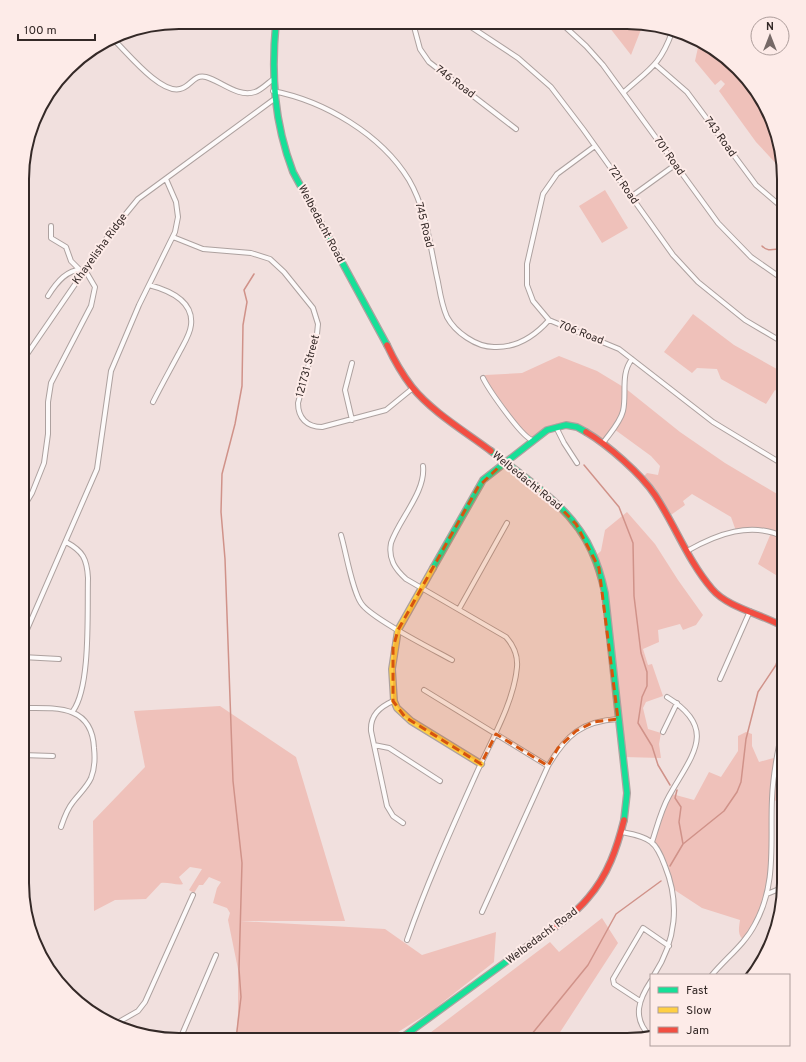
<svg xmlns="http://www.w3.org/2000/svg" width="806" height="1062" viewBox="0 0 806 1062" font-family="Overpass,sans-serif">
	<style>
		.green { fill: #efc1ba }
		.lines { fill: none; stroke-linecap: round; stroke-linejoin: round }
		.stream { stroke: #d09289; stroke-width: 1.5 }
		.street-casing { stroke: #ada19f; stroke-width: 6 }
		.fast-casing { stroke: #ada19f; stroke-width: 8 }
		.slow-casing { stroke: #ada19f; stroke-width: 8 }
		.jam-casing { stroke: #ada19f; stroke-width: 8 }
		.street { stroke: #fdfafa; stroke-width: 4 }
		.fast { stroke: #16e098; stroke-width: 5.5 }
		.slow { stroke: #ffcf43; stroke-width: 5.5 }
		.jam { stroke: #f24e42; stroke-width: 5.5 }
		.marked { fill: #d6540f; fill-opacity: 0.2; stroke: #d6540f; stroke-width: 3; stroke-dasharray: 8 5; stroke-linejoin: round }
		.labels { text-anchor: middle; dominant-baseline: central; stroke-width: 4; stroke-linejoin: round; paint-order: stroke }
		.street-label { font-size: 11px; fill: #342927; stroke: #fdebe8 }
		.rim { fill: none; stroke: #342927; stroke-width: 2 }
	</style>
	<rect width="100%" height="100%" fill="#f1e0de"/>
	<path class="green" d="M606,23H648L647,27H642L631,55Z
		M699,43L715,49L745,76L768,109L782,170L756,142L719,91L725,84L721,80L715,85L695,61Z
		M605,190L628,228L602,243L579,206Z
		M693,314L734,345L784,373V395L775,390L766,404L721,379L717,369L697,368L692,373L664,352Z
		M559,356L597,371L625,388L680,432L725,463L784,498V580L758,564L771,533L758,530L736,531L731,517L692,494L683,501L685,505L668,517L642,478L647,473L658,475L660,466L651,456L614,429L603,443L582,429L561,425L532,441L529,439L491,392L484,378L485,375L522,373Z
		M627,512L655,544L678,580L703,615L696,625L683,630L680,624L658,630L659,642L643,649L648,665L652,664L663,696L646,702L643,708L648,729L661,733L659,744L661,758L624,757L609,614L595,556L601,551L605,530Z
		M220,706L296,757L345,921H240L385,929L422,955L496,932L494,962L433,1010L387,1039H236L238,1014V969L228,920L230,913L227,908L213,903L217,888L221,882L209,877L203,885H199L194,893L189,890L202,869L190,867L179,877L183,884C178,886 168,882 161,883L146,899L115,900L94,911L93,821L145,767L134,711Z
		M746,732L752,734V746L759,762L777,757L781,737H784V802L783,800L772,801V871L763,908L744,940C737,935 739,928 740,920L702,908L673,889L670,875L652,842L663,811L672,794L694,800L709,772L721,777L738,751V736Z
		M602,918L618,943L555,1040L422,1039L550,942L559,952Z"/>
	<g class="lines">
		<path class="stream" d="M194,22L195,27
			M762,246C768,253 776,248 784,249
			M584,465L619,507L633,543L634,596L641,653L647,672V686L642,697L638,723L652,746L658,765L670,785
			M683,844L724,811L737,792L741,782L746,739L758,692L776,665L781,648
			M670,866L683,844L679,822L681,807L675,798L677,790
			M207,1039V1034
			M236,1039L241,997L239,969L242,863L233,781L225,559L221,512L222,474L235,424L242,386L243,325L247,302L244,290L254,274
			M527,1040L588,965L616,914L661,881"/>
		<g class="street-casing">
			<path id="street" d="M413,23L420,49L429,62L516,129
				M465,23L518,58L551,87L583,129L673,255L698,282L745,320L784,343
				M561,23L586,46L603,65L718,223L751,257L784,280
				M113,39C127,52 160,94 180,89C191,87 193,74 206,77C221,81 238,98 255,92C261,90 267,84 272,80
				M656,65L687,92L756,185L784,209
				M273,91C324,101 381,134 409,180C427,211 430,247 438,282C440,293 442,306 447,317C455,332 476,347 494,347C517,348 534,337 549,320
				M624,92C648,70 660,66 672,32
				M595,146L557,174L543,194L527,264V285L533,301L549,320L619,349L713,422L784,465
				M632,196L675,165
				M51,226V238L66,247L71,261L79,269
				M173,237L203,249L251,253L270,259L284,272L313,308L318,324L317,334L298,403C298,418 307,427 322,427L386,410L413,388
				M149,285C168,290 194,300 191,325C190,335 183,345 179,353C170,370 161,386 153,402
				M23,360L111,232L138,199L273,100
				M483,378C489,390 521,436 532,440
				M352,420L345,390L352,363
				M556,427L564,443L577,463
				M603,443C610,433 620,423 623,411C627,394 620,374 632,359
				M23,508L32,493L44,463L48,434V402L51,383L91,306L95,287L85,270C68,267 56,283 48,296
				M341,535C346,552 352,590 361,603C370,618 434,650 452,660
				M66,542C83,551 87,559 88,578C87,611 91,686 73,711
				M687,551C717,534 751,521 784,537
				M459,609L507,523
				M22,641L97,469L111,371L139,305L175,232L178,217L176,202L166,179
				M22,657L59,659
				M720,679L750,611
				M424,690L548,766
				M393,701C380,707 370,715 371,731L387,806L393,816L403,823
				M22,708C55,708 92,704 94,748C95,757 95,768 91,778C87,787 79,794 73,802C67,809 64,818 61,827
				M663,732L677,703
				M374,745L389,748L440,781
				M22,755L53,756
				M622,832C632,834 644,836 651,842C658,847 662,858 665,866C680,903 676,941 654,975
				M652,842C657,827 661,810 669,796C692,755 719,729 667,697
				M767,894L784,887
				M482,912L548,766C566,735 582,721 618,719
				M407,940C427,883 452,828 477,772C491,741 514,702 517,667C518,655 514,646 506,637L406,579C395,569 388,559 391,543C399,519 426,492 423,466
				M712,975C726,958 745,944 755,924C777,884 770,842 772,799C773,773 778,748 784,723
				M640,1001L614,984L613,979L643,928L669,946
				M117,1023L138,1011L145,1002L193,895
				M649,1035C632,1017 639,999 651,981
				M180,1039L216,955"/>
		</g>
		<g class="fast-casing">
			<path id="fast" d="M276,22C271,75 274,122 293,172L387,345
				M491,451C528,480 573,508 592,552C598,565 602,579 605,593L627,793L624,820
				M433,568L483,480L547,430L566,425L577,427L586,432
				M400,1039L518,953"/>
		</g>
		<g class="slow-casing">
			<path id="slow" d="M433,568L398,630L392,669L394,701L397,708L411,721L481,764"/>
		</g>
		<g class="jam-casing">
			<path id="jam" d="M387,345C394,360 402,374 412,387C432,412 466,432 491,451
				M586,432C608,445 641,474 655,495C675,525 688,561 712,589C728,608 762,614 784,627
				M518,953C541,936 570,920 588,898C608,875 617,848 624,820"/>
		</g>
		<use href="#street" class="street"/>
		<use href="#fast" class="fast"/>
		<use href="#slow" class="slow"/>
		<use href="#jam" class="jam"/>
	</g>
	<path class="marked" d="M504,462L552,499L576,524L599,568L618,719L594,722L576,731L558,748L548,766L496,734L481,764L405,717L393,701V648L398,630L478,487Z"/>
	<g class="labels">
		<g class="street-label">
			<text transform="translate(455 82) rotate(37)">746 Road</text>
			<text transform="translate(720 137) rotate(54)">743 Road</text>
			<text transform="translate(669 156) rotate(55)">701 Road</text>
			<text transform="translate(623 185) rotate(55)">721 Road</text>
			<text transform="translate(321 224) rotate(62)">Welbedacht Road</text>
			<text transform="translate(424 225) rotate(76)">745 Road</text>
			<text transform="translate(100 249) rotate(-54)">Khayelisha Ridge</text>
			<text transform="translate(581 333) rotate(21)">706 Road</text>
			<text transform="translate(308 366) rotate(-75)">121731 Street</text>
			<text transform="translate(527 481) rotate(39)">Welbedacht Road</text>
			<text transform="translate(542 936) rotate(-37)">Welbedacht Road</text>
		</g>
	</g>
	<path d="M0 0H806V1062H0ZM179 29H627A150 150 0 0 1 777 179V883A150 150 0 0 1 627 1033H179A150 150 0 0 1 29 883V179A150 150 0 0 1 179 29Z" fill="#fdebe8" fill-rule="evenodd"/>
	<path class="rim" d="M179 29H627A150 150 0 0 1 777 179V883A150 150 0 0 1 627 1033H179A150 150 0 0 1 29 883V179A150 150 0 0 1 179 29Z"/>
	<rect x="650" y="974" width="140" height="72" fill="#fdebe8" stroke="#ad9d9b"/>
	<rect x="658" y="987" width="20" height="6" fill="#16e098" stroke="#ad9d9b"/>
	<text x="686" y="994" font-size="12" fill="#342927">Fast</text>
	<rect x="658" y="1007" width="20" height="6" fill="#ffcf43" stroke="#ad9d9b"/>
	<text x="686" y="1014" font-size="12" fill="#342927">Slow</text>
	<rect x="658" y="1027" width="20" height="6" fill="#f24e42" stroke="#ad9d9b"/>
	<text x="686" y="1034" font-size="12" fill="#342927">Jam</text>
	<g transform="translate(770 36)"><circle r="19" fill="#fdebe8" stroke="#ad9d9b"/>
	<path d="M0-3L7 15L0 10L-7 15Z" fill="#766967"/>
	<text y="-6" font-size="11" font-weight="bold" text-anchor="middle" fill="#342927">N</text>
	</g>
	<path d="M18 34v6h77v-6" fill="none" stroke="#342927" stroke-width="2"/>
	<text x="24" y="34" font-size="12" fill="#342927" stroke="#fdebe8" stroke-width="3" paint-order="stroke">100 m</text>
</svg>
